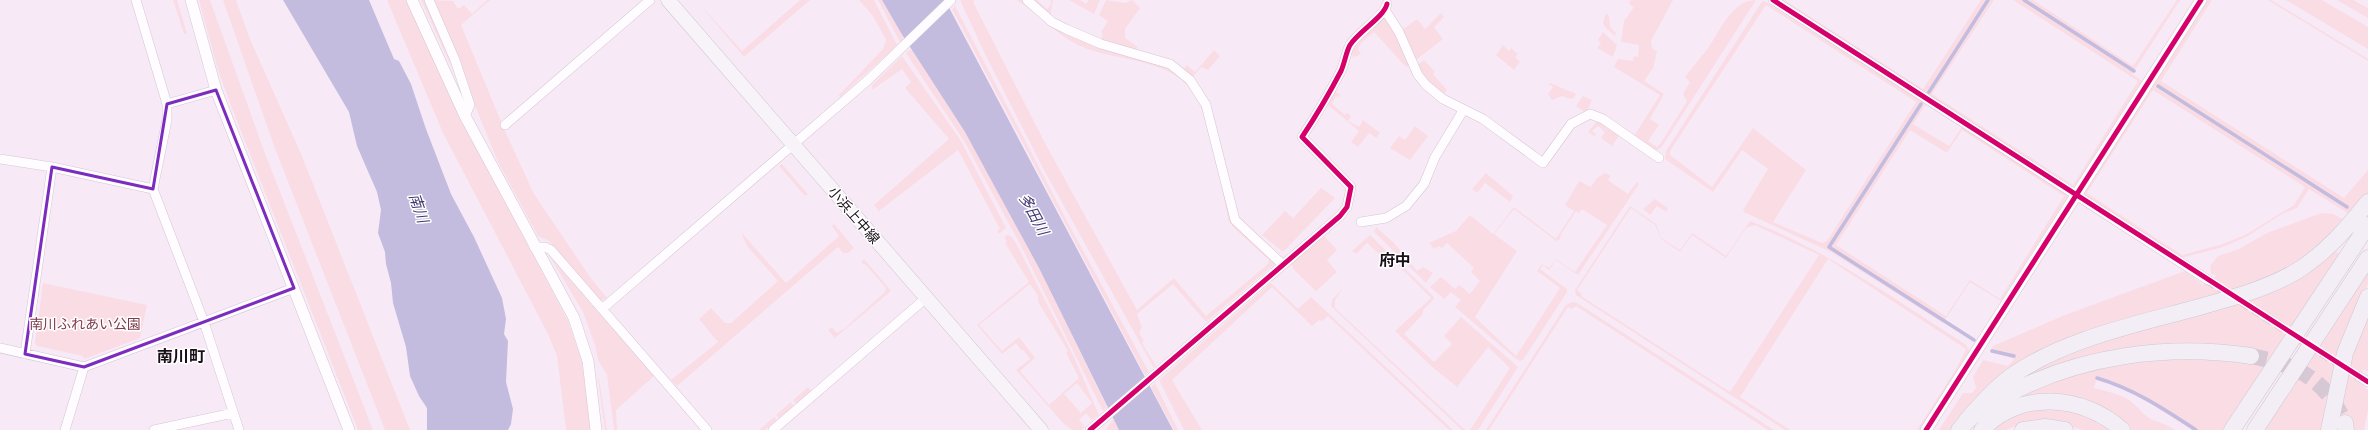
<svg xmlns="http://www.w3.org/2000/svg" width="2368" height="430" viewBox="0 0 2368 430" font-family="'PT Sans Narrow','Noto Sans JP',sans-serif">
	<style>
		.green { fill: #fadce5; fill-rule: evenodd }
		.water { fill: #c3bcdf }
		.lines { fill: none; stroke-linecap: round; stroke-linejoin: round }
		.stream { stroke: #c3bcdf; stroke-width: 3.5 }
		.minor-tunnel { stroke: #d6c9d5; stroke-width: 9; stroke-dasharray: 9 4.5; stroke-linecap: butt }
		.motorway-tunnel { stroke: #d6c9d5; stroke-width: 16; stroke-dasharray: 16 8; stroke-linecap: butt }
		.minor-casing { stroke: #d2c7d2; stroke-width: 10 }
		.tertiary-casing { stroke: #d2c7d2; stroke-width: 12 }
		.primary-casing { stroke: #cec8ce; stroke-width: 15 }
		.motorway-casing { stroke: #cec8ce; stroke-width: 17 }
		.minor { stroke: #fefcfe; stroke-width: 9 }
		.tertiary { stroke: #fefcfe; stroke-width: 11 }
		.primary { stroke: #f7f3f9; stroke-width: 14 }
		.motorway { stroke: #f3eef5; stroke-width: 16 }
		.cycleway-casing { stroke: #fff; stroke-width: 8 }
		.cycleway { stroke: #d6006c; stroke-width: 5 }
		.marked { fill: none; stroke: #7b2cbf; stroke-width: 3; stroke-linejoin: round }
		.labels { text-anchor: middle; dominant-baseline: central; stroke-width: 3; stroke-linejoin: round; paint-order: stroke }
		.street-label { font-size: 14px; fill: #190f18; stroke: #fff }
		.park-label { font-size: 14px; fill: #7e3b49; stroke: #fff }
		.water-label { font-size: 15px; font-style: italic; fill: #423871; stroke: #fff }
		.quarter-label { font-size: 16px; font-weight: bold; fill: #190f18; stroke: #fff }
	</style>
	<rect width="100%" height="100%" fill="#f7eaf6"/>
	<path class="green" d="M173,0H177L187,34H184Z
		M199,0H210L263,148L373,430H358L230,103L217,67Z
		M223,0H236L250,39L302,156L410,430H385L274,146Z
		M387,0H406L461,119L568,321L582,362L591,430H566L557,356L548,334L443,133Z
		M421,0H425L456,77Z
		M432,0L453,1L458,9L464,5L472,14L487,0H490L461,25L505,131L534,194L590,277L607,298L601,301L549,241L538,236L498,162Z
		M696,0L742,51L800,0H810L744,57Z
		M859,0H874L897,45L840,97L839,95L883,49L886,40L873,16Z
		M878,0H882L904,39L900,42Z
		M960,0H975L973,2L1046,145L1137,310L1174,278L1206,316L1268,264L1269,260L1236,230L1229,222C1222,190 1210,114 1192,90C1166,57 1114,62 1078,45C1055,33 1038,14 1017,0H1021L1050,25L1177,72L1200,98L1232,222L1276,263L1206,322L1173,284L1137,314L1142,327L1139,333L1144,341L1142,343L1156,366L1154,368L1044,170L985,54Z
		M1032,0H1037L1047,9L1050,6L1051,0H1053L1050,16Z
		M1069,0H1080L1086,4L1089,0H1100L1094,14Z
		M1106,0L1125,3L1132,0L1140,8L1125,29V38L1138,47L1134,51L1100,40L1103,34L1101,32L1108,21L1099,15Z
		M1631,0H1673L1651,41L1652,48L1657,52L1653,68L1644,81L1664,94L1650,119L1659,125L1648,141L1657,147L1661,143L1687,101L1683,94L1690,82L1685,77C1692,68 1698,60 1705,52C1719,35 1730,0 1756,0L1661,148L1655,151L1634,136L1660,95L1614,67L1618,59L1633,61L1634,56L1638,57L1639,45L1622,42L1621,41L1624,21L1634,7L1629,4Z
		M1780,0H1784L1923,89L1981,0H1994L1932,94L2073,185L2138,81L2013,0H2033L2133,66L2177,0H2180L2132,74L2142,81L2074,187Z
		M2208,0H2212L2161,81L2344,198L2368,170V194L2351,215L2309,189L2297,208L2282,214L2248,236L2223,247L2181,258L2083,194ZM2153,90L2305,187L2294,205L2247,234L2223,244L2182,255L2087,193Z
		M2268,0H2271L2368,59V61Z
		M2286,0H2322L2368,27V49Z
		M2337,0H2353L2368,8V18Z
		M1764,1L1926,104L1913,124L1949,146L1962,127L2068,196L2001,301L1970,282L1943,323L1831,252L1744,212L1743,210L1768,169L1742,150L1713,192L1665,159L1666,151L1761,3ZM1766,5L1916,102L1827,241L1822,243L1773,222L1806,170L1753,128L1712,187L1670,155V151ZM1910,130L1947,153L1962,130L2064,196L2000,299L1970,280L1946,316L1836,245Z
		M955,6L1067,221L1149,372L1145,375L952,9Z
		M1441,13L1444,17L1434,27L1443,39L1416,60L1402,30L1417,19L1425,29Z
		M1606,13L1609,16L1610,27L1616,33L1615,36L1605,27L1603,22Z
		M1382,17L1386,19L1403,47L1409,66L1406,67L1374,32L1361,43L1358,49L1361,54L1354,57L1351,54L1359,39Z
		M1603,32L1617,45L1613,57L1597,48L1601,43L1598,40Z
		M1503,45L1509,51L1511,48L1518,54L1515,57L1520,62L1514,70L1496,55Z
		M911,49L965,132L988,173L1039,268L1107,407L1103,411L1019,242L964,141L906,53Z
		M1214,50L1220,56L1208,70L1201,67L1192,78L1183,70L1187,65L1195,72Z
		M902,56L961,141L1006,228L999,234L997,231L1000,229L958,150L879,211L874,205L949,139L905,88L911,82L902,69L872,90V85Z
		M1424,60L1435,72L1433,74L1447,90L1444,95L1429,83L1417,65Z
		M1550,83L1576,94L1574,98L1570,99L1562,96L1552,100L1548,94L1553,87L1549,84Z
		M1335,91L1340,95L1339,97L1336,96L1332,104L1345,115L1347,113L1351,116L1348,121L1359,127L1363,120L1380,133L1376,138L1369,133L1358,147L1351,142L1359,131L1328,105Z
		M1583,96L1592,100L1586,113L1576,106Z
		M1598,120L1620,134L1612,146L1601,138L1605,132L1598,126L1592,131L1596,134L1594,136L1588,132Z
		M1415,126L1428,136L1410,160L1390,148L1399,136L1405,140Z
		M782,164L808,194L805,196L779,166Z
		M1486,173L1513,196L1510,202L1485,183L1477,193L1472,189Z
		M1605,173L1611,176L1608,180L1628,194L1637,182L1639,184L1578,275L1556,260L1549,270L1543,265L1540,269L1567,289V292L1523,360L1520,361L1515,358L1455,307L1461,300L1451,292L1444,299L1430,287L1441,277L1455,289L1459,285L1470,294L1480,281L1471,272L1474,268L1447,243L1442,248L1439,246L1434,249L1429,243L1456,231L1470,215L1493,234L1514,207L1556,239L1574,211L1565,205L1579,181L1591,187L1597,178ZM1514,209L1556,241L1560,239L1561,234L1576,211L1579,213L1582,209L1607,225L1575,272L1556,259L1549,268L1542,264L1537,271L1560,288L1516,356L1475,317L1517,251L1494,234Z
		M1321,188L1335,198L1283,252L1262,235L1285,211L1293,218Z
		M1655,199L1668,208L1666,212L1657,206L1650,215L1643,209Z
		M1630,206L1656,224L1661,238L1680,250L1692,233L1726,256L1750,221C1828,250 1895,300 1965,344L1970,351L1920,430H1917L1956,369L1966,349L1828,259L1740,397L1790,430H1785L1576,295L1575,290ZM1631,208L1655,225L1661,239L1680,252L1692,235L1726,258L1746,228L1755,225L1819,255L1730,392L1581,296L1582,294L1577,290Z
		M2321,213L2333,214L2346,221L2312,253L2281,273L2212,298L1990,385L1976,398L1951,430H1939L1963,393H1972L1976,388L1973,377L1983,360L2008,366L2014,359L1990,352L1993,346L2065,315L2185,271L2203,285L2217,275L2211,274L2210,266L2218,256L2239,249L2267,233Z
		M834,224L854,248L848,253H843L838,247L677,386L671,380L718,342L699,319L711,308L725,323H731L778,281L747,246L741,232L786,283L839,236L832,226Z
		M1376,227L1394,243L1417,271L1423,267L1433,273L1426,283L1422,279L1374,232Z
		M1007,235L1011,236L1016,243L1074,357L1099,415L1092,420L1086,413L1079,420L1085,427L1081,430H1072L1064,424L1016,370L1030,359L1023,350H1021L1016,343L1002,354L977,325L1029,282L1005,243L1007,242L1004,237ZM1030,284L1038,296V302L1068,351L1066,353L1079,378L1049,405L1020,371L1035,358L1019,337L1002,351L979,325ZM1077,383L1092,403L1081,413L1064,394Z
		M1370,235L1433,296L1434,299L1423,310V314L1404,334L1434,362L1452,344L1444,336L1461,317L1518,367L1478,430H1470L1510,368L1488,347L1457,387L1431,366L1395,331L1431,298L1397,264L1393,267L1367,243L1356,254L1352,251Z
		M1324,236L1337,250L1327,260L1337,272L1316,291L1294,270L1291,264Z
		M2331,252H2338L2339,256L2223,430H2192L2129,390L2096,380L2094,388C2106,391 2125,395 2134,404C2140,409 2144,416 2153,420C2161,423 2166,424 2175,430H2131L2114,416L2009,403C2075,366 2151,359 2225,347L2019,380C2057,355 2100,345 2142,329C2206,306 2268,278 2331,252Z
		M550,257L654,376L616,410L617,430H614L607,375L598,360L595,345L583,312Z
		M864,259L891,291L835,338L828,330L832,327L837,333L844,329L885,292L886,288L866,265L861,263Z
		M2368,270V284L2356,308L2323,430H2264Z
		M43,283L147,305L140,338L84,359L83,356L37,346L35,343Z
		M1271,283L1298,309L1311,297L1453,430H1449L1328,316L1322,321L1319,320L1312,326L1272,287L1172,380L1202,430H1184L1159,380Z
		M1343,288L1335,300V308L1465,430H1462L1331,306L1332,300Z
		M1573,302L1577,303L1774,430H1768L1576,306L1572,309L1568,307L1489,430H1486L1566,305Z
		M2368,310V371L2363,370L2358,381L2368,390V410L2364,430H2353L2351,418L2339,426L2347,364Z
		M598,378L599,379L607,430H605Z
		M1155,383L1178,430H1174L1151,387Z
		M808,387L811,391L796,404L793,400Z
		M791,402L794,406L779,418L776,415Z
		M2044,408L2077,411L2113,430H2083L2061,423L2019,425L2006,430H1991L2012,416Z
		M774,417L777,420L765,430H759Z
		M1113,419L1119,430H1106Z"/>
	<path class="water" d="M283,0H369L394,59L399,61L411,84L426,129L451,194L474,237L502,298L506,319L504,334L508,341L506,382L513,409L511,424L508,430H427V408L419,396L410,376L406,347L393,303L391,283L386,264L385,252L378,233L381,210L377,192L357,146L349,112Z
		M882,0H945L1173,430H1119L1039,268L965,132L901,33Z"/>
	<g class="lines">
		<path class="stream" d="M2024,0L2134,71
			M2158,86L2347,207
			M1929,92L1988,0
			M1921,104L1829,247L1974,340
			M1992,351L2014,356
			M2097,378C2134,389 2164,409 2196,430"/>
		<path class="minor-tunnel" d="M2208,280L2360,377"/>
		<path class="motorway-tunnel" d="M2251,356C2297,365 2325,378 2345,423"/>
		<g class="minor-casing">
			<path id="minor" d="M136,0L167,104L216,90
				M429,0L455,60L470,105L465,116
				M1027,0L1052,22L1066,29L1101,44L1170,64L1190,80L1206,105L1235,220L1282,264
				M1773,0L2208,280
				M1385,10L1399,32L1418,75L1426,85L1443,99L1483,119L1543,163L1571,124L1590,114L1603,119L1659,158
				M167,104V120L153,189L204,322L239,430
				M505,125L650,0
				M0,159L52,167L153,189
				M1361,222L1386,218L1406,206L1424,184L1435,157L1461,114L1462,109
				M534,247H545L551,250L707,430
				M602,309L867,81L951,0
				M0,348L84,367
				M25,354L52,167
				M2360,377L2368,382
				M65,430L84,367L294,288
				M154,430L233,413
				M773,430L926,298
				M1090,430L1340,216L1347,207L1351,187L1302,137C1316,116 1329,94 1341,71C1345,62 1346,52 1350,45C1359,31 1384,17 1387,4"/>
		</g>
		<g class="tertiary-casing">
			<path id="tertiary" d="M191,0L216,90L349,430
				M412,0L465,116L574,318L588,361L596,430
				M1926,430L2201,0"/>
		</g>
		<g class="primary-casing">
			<path id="primary" d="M668,0L1041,430"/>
		</g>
		<g class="motorway-casing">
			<path id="motorway" d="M1966,421C1979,406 1993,390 2009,378C2059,341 2133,325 2192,309C2228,299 2265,290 2297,271C2326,253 2347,228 2368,202
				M2345,423L2346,430
				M1959,430C1972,414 1988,405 2005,396C2079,355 2169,344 2251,356
				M1982,430C2019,389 2084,395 2122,430
				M2023,430L2045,427L2065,430
				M2232,430L2368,225
				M2255,430L2368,258
				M2329,430L2345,353L2368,297"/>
		</g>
		<use href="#minor" class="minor"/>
		<use href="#tertiary" class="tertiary"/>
		<use href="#primary" class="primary"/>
		<use href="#motorway" class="motorway"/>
		<g class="cycleway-casing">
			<path id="cycleway" d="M1773,0L2368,382
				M1090,430L1340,216L1347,207L1351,187L1302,137C1316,116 1329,94 1341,71C1345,62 1346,52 1350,45C1359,31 1384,17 1387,4
				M1926,430L2201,0"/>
		</g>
		<use href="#cycleway" class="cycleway"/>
	</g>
	<path class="marked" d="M216,90L294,288L84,367L25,354L52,167L153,189L167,104Z"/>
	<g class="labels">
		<g class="street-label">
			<text transform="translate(854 215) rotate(49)">小浜上中線</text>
		</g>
		<g class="park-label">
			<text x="85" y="324">南川ふれあい公園</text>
		</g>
		<g class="water-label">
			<text transform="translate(419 208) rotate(71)">南川</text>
			<text transform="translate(1034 214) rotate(62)">多田川</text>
		</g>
		<g class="quarter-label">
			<text x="1395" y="260">府中</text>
			<text x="181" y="356">南川町</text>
		</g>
	</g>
</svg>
